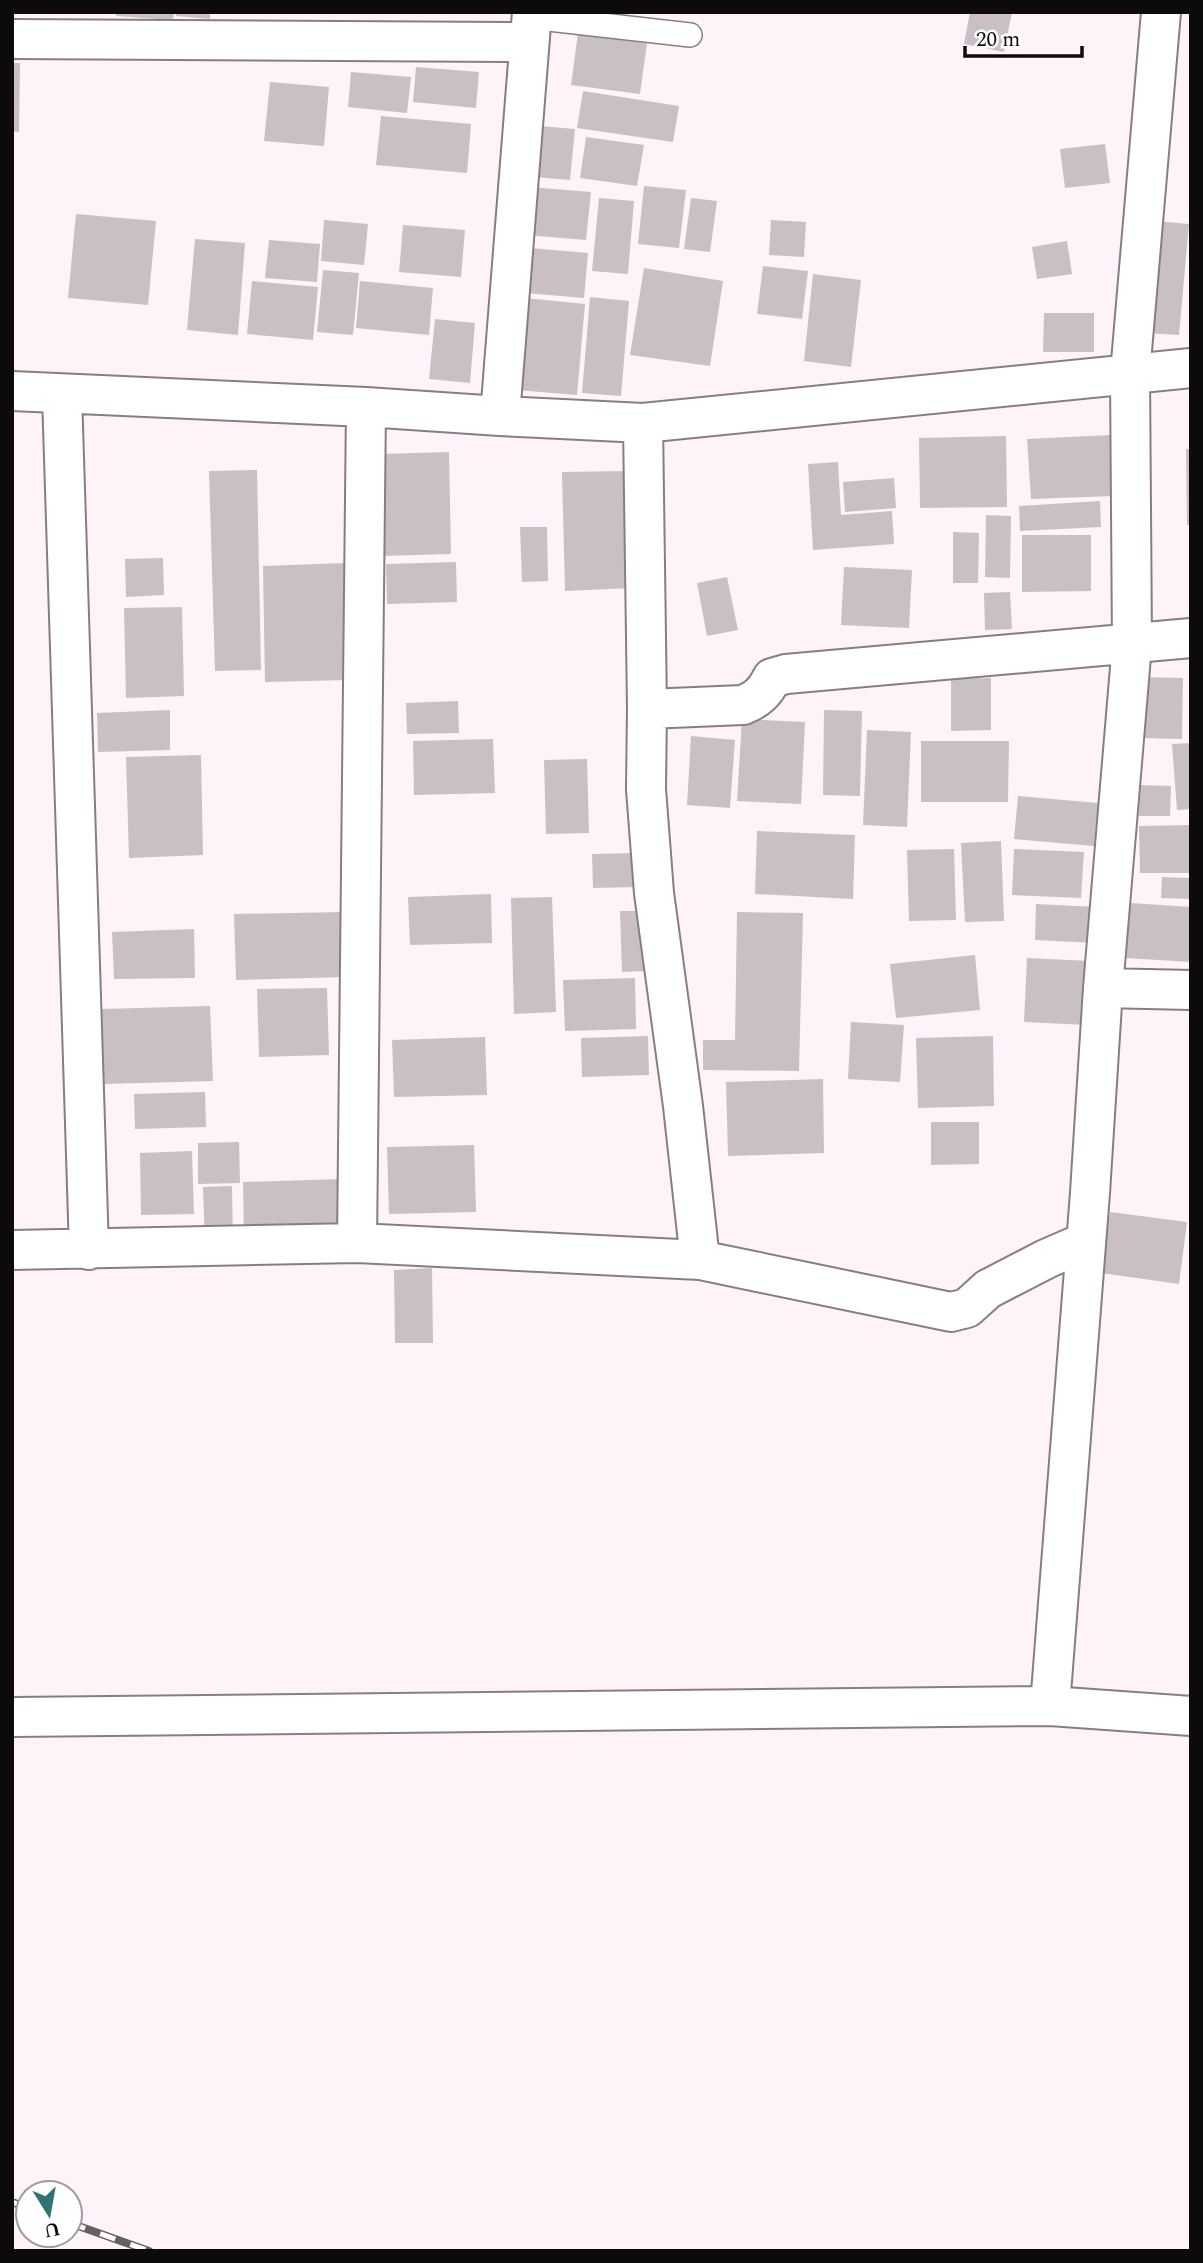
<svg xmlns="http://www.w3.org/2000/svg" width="1203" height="2263" viewBox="0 0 1203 2263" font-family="Spectral,serif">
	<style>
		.building { fill: #c9c0c5 }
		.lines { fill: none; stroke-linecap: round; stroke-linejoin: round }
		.lane-casing { stroke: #877e83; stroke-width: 26 }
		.street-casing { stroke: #877e83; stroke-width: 42 }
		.lane { stroke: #fff; stroke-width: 23 }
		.street { stroke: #fff; stroke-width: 38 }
		.rail-casing { stroke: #666064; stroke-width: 8 }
		.rail { stroke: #fff; stroke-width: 5; stroke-dasharray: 16; stroke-linecap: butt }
	</style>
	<rect width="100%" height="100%" fill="#fdf3f8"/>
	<path class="building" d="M116,12H174L173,20L116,16Z
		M176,12H210V19L176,16Z
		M606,12H627L626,17Z
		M970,12H1012L1004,52L964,44Z
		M578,33L647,43L640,94L571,85Z
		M12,63H20L19,132L12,131Z
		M416,67L479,72L476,108L413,102Z
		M351,72L411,77L407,113L348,107Z
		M270,82L329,87L324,146L264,141Z
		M583,91L679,106L673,142L577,128Z
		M381,116L471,124L467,173L376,165Z
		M527,125L575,129L570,180L522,176Z
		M586,137L644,145L637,186L580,178Z
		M1105,144L1110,183L1065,188L1060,149Z
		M644,186L686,190L679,248L638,244Z
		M529,187L591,192L586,240L525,235Z
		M599,198L634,201L628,274L592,271Z
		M691,198L717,201L710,252L684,249Z
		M76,214L156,221L148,305L68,298Z
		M324,220L368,224L364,265L321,261Z
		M771,220L806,222L804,257L769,255Z
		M1155,221L1189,224L1179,335L1145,333Z
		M403,225L465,230L461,277L399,272Z
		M195,239L245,243L238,335L187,330Z
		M269,240L320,244L317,282L265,278Z
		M1067,241L1072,274L1037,279L1032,247Z
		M530,248L588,253L584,298L525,293Z
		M763,266L808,271L802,319L757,314Z
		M644,268L723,281L710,366L630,355Z
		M323,270L359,273L353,335L317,332Z
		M813,274L861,280L851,367L804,361Z
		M252,281L318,287L313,340L247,334Z
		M360,281L433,288L429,335L356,328Z
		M590,297L629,301L621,396L582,393Z
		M525,298L585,304L577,395L517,390Z
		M1044,313H1094V352H1043Z
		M435,319L475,323L470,383L429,379Z
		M1111,435L1114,496L1031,499L1027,439Z
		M1006,436L1007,507L920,508L919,438Z
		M1186,449H1191V525H1187Z
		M449,452L451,554L381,556L379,454Z
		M838,462L841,515L892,511L894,544L813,550L808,464Z
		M257,470L261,670L215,671L209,471Z
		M628,471L631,588L565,591L562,472Z
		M894,478L896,508L845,512L843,482Z
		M1100,501L1101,527L1020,531L1019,506Z
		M986,515L1011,516L1010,578L985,577Z
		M520,527H547L548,581L522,582Z
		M953,532L979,533L978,583H953Z
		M1022,535H1091V591L1022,592Z
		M163,558L164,595L126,597L125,559Z
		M456,562L457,602L387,604L386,564Z
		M345,563L348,680L265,682L263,566Z
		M844,567L912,570L909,628L841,625Z
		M727,577L738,630L707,636L697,583Z
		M1010,592L1012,629L985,630L984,593Z
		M182,607L184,696L126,698L124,608Z
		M1142,677L1183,678L1182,739L1140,738Z
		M991,678V730L951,731V679Z
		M458,701L459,733L407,734L406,703Z
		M170,710V750L98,752L97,713Z
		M824,710L862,711L860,796L823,795Z
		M742,719L805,722L801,804L737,801Z
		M867,730L911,732L907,827L863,825Z
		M691,736L735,740L730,808L687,805Z
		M493,739L495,793L414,795L413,741Z
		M921,741H1009L1008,802H921Z
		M1191,743V809L1177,810L1172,744Z
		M201,755L203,855L129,858L126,757Z
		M587,759L589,833L546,834L544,760Z
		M1140,785L1171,786L1170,816H1139Z
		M1018,796L1098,803L1094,846L1014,839Z
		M1191,825V873H1140L1139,826Z
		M757,831L855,835L853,899L755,894Z
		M1001,841L1004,921L965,922L961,843Z
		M954,849L956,920L909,921L907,850Z
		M1014,849L1084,852L1081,898L1012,895Z
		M634,853L635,887L593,888L592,854Z
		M1162,877L1191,878V899L1161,898Z
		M491,894L492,943L410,945L408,897Z
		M552,897L556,1012L514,1014L511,898Z
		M1130,903L1191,907V962L1125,958Z
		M1036,904L1097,907L1095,943L1035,940Z
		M620,911H645L646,971L622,972Z
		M344,912L345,977L236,980L234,914Z
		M737,912L803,913L799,1071L703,1070V1040H735Z
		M194,929L195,978L114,979L112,932Z
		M975,955L980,1010L896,1018L890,964Z
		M1027,958L1091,961L1087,1025L1024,1022Z
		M635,978L636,1029L565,1031L563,980Z
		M327,988L329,1055L259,1057L257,989Z
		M210,1006L213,1081L104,1084L102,1009Z
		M851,1022L904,1025L900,1082L848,1079Z
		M648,1036L649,1075L582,1077L581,1038Z
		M993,1036L994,1106L918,1108L916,1038Z
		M485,1037L487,1095L394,1097L392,1040Z
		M823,1079L824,1153L728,1156L726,1082Z
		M205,1092L206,1127L135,1129L134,1094Z
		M931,1122H979V1164L931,1165Z
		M239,1142L240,1183L198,1184V1143Z
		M474,1145L476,1212L389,1214L387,1147Z
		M192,1151L194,1214L141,1215L140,1153Z
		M342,1179L344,1237L244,1239L243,1182Z
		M232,1186L233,1243L205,1244L203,1187Z
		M1110,1212L1187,1222L1179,1284L1101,1273Z
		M432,1268L433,1343H395L394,1270Z"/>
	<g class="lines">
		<g class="lane-casing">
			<path id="lane" d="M531,17L690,35"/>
		</g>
		<g class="street-casing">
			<path id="street" d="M12,39L529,42
				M12,391L366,407L500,416L643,423L1191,368
				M62,394L89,1250
				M500,416L532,12
				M643,423L647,709L646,789L654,893L683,1106L700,1260
				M647,709L743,705C758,699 765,692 772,678L786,674L1191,638
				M1103,988L1191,990
				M357,1243L366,407
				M12,1250L357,1243L700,1260L951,1312L967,1308L988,1289L1046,1259L1085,1242
				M1050,1706L1090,1193L1103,988L1132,644L1130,374L1161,12
				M12,1717L1050,1706L1191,1716"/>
		</g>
		<use href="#lane" class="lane"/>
		<use href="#street" class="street"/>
		<g class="rail-casing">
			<path id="rail" d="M12,2202L28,2208
				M70,2223L149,2251"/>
		</g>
		<use href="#rail" class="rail"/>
	</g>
	<rect width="1203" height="2263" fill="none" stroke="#0d0a0c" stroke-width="28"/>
	<g transform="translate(49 2214) rotate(169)"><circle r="33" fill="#ffffff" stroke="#9e9d9e" stroke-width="2"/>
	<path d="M0-5L12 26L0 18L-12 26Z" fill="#2c7574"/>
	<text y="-10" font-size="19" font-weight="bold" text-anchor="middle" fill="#0d0a0c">U</text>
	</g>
	<path d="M965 46v10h117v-10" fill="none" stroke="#0d0a0c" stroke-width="3.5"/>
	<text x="976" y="46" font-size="21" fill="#0d0a0c" stroke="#ffffff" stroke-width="5" paint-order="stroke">20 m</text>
</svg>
